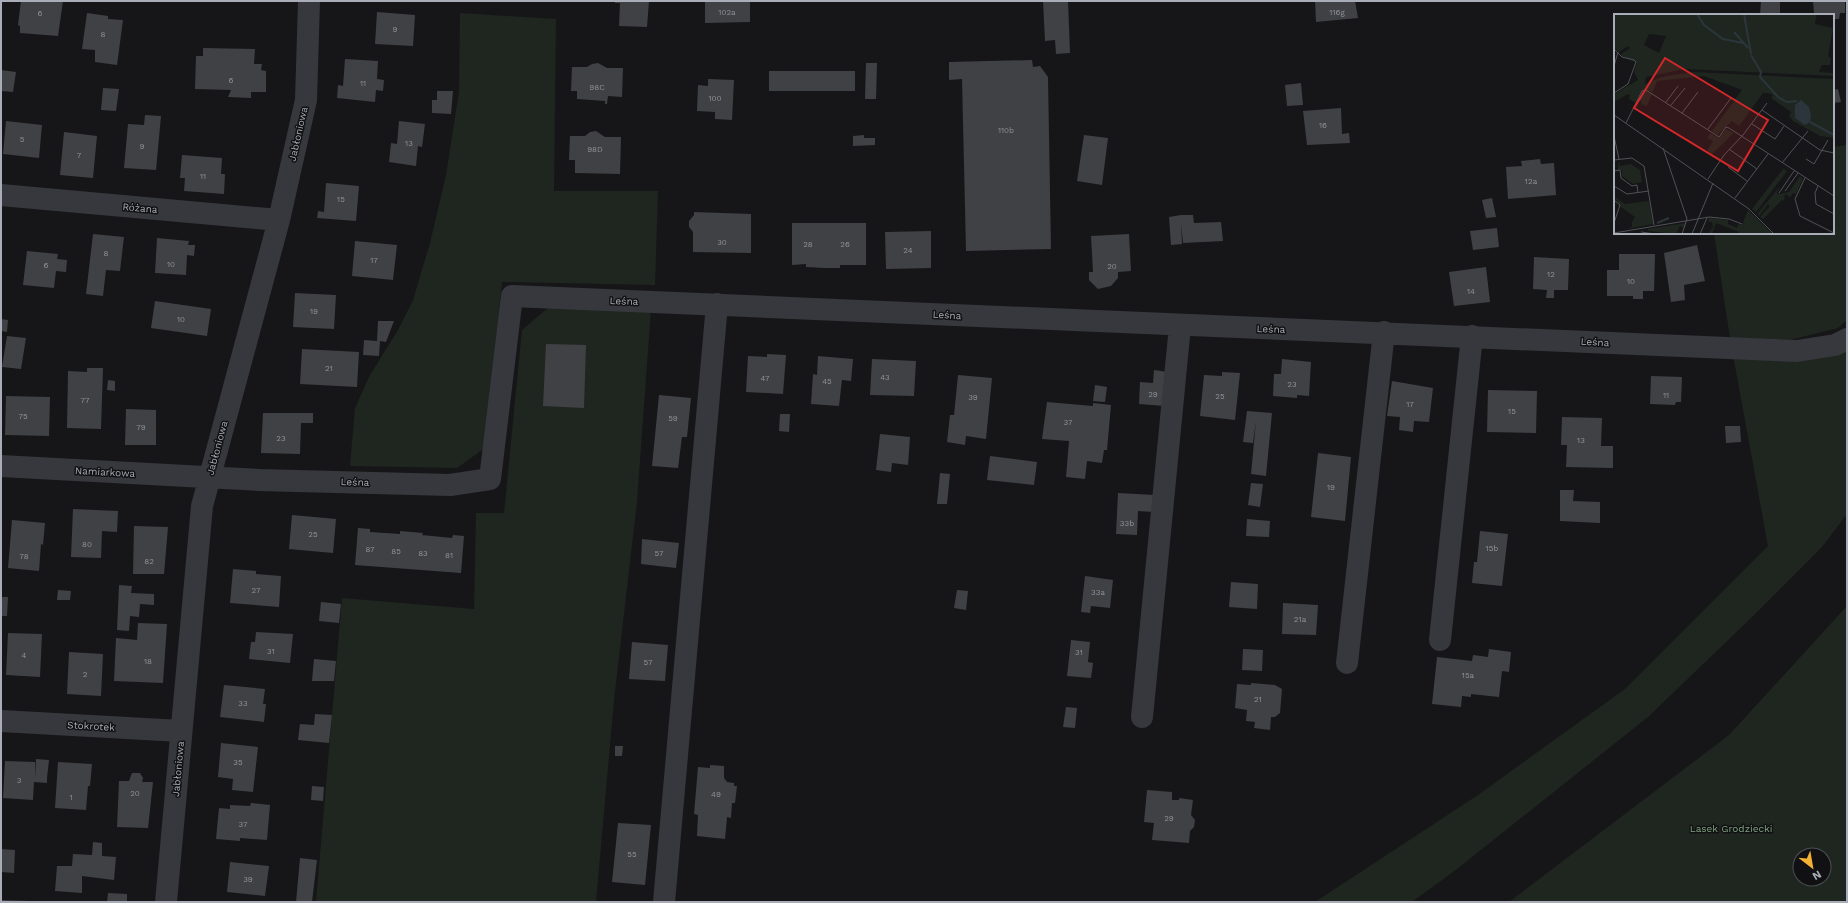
<svg xmlns="http://www.w3.org/2000/svg" width="1848" height="903" viewBox="0 0 1848 903" font-family="'Work Sans',sans-serif">
	<style>
		.green { fill: #1e261f; fill-rule: evenodd }
		.building { fill: #404145 }
		.lines { fill: none; stroke-linecap: round; stroke-linejoin: round }
		.minor { stroke: #37383d; stroke-width: 22 }
		.labels { text-anchor: middle; dominant-baseline: central; stroke-width: 3; stroke-linejoin: round; paint-order: stroke }
		.number-label { font-size: 8px; fill: #8e929b }
		.street-label { font-size: 10px; fill: #a8adb8; stroke: #111113 }
		.park-label { font-size: 10px; fill: #7fa381; stroke: #111113 }
		.inset-river { fill: none; stroke: #2c353c; stroke-width: 2 }
		.inset-road { fill: none; stroke: #505258; stroke-width: 1 }
		.view { fill: #d62828; fill-opacity: 0.15; stroke: #d62828; stroke-width: 2 }
		.inset-edge { fill: none; stroke: #a8adb8; stroke-width: 2 }
	</style>
	<rect width="100%" height="100%" fill="#161618"/>
	<path class="green" d="M460,13L556,19L554,191H658L655,285L502,282L485,448L457,468L350,466L355,408L370,375L398,330L413,300L430,243L446,175L459,92Z
		M1847,145V320L1838,328L1790,340L1730,338L1714,233H1833V147Z
		M550,306L651,309L637,502L614,700L596,902H316L342,598L474,609L476,513H504L522,330Z
		M1847,344V514L1822,547L1749,620L1648,717L1457,869L1412,902H1315L1478,795L1625,689L1768,546L1733,355Z
		M1847,606V902H1509L1729,735ZM1800,855H1824V879H1800Z"/>
	<path class="building" d="M21,1H63L58,36L20,33V26L18,25Z
		M615,1H649L647,27L619,26L620,3H615Z
		M705,1H750V22L705,23Z
		M1043,1H1068L1070,53L1056,54L1055,40L1045,41Z
		M1315,1H1355L1358,18L1316,22Z
		M1761,1H1780V15H1760Z
		M1813,1H1845V13H1840L1839,19H1833V15H1827V13H1814Z
		M377,12L415,15L413,46L375,44Z
		M87,13L108,16V19L123,20L117,65L95,62V50L82,49Z
		M203,48L255,49L254,64H262L261,70L266,71V92H251V98L228,97L231,90L195,89L196,56H203Z
		M345,59L378,61L377,79L384,80L383,91L376,90L375,102L337,98L338,85L343,86Z
		M1032,60L1033,67L1040,66L1048,77L1051,249L966,251L962,79L949,80V62Z
		M598,63L607,68H623L622,97L608,96L607,104H605V101L577,99V91H571L572,67H587L592,64Z
		M866,63H877L876,99H865Z
		M1,70L16,72L13,92L1,91Z
		M769,71H855V91H769Z
		M708,79L734,80L732,120L715,119V112L697,111L698,85L708,86Z
		M1301,83L1303,105L1287,106L1285,85Z
		M103,88L119,89L116,111L101,110Z
		M1838,89L1841,102L1833,103V90Z
		M437,91H453L451,114L432,113V100H437Z
		M1341,108L1342,134L1349,133L1350,143L1307,145L1303,111Z
		M145,115L161,116L156,170L124,168L128,124L144,125Z
		M6,121L42,125L39,158L3,154Z
		M399,121L425,124L422,147L418,146L416,166L389,162L391,143L397,144Z
		M596,131L605,137H621L620,174L575,173V160H569L570,136H585L590,132Z
		M64,132L97,136L93,178L60,175Z
		M864,135V138H875V145L853,146V136Z
		M1084,135L1108,138L1102,185L1077,181Z
		M182,155L222,158L221,174H225L224,194L184,191L185,178H180Z
		M1540,159L1541,164L1554,163L1556,195L1508,199L1506,167L1522,166L1521,161Z
		M326,183L359,186L356,221L317,218L318,211L324,212Z
		M1492,198L1496,217L1486,218L1482,200Z
		M694,212L751,214V253L693,252V232L689,227V221L694,215Z
		M1181,215H1193L1194,223L1221,222L1223,241L1183,243L1181,223L1182,244L1171,245L1169,217Z
		M792,223H866V265H840V268H824L806,267V264L792,265Z
		M1497,228L1499,247L1473,250L1470,231Z
		M931,231V268L886,269L885,232Z
		M93,234L124,237L120,271L106,270L103,296L86,294Z
		M1129,234L1131,271L1118,272V278L1111,286L1098,289L1089,280V272H1093L1091,236Z
		M157,238L189,241L188,245H195L194,256L187,255L186,275L155,273Z
		M355,241L397,245L393,280L352,276Z
		M1697,245L1705,281L1684,285L1685,300L1671,302L1664,253Z
		M27,251L58,254L57,259L67,260L66,272L56,271L54,288L23,285Z
		M1619,254H1655L1654,291H1643V299H1633V296H1607V270H1619Z
		M1534,257L1569,259L1568,290H1554V298H1546L1547,290L1533,289Z
		M1486,267L1490,302L1454,306L1449,272Z
		M295,293L336,295L334,329L293,327Z
		M155,301L211,309L207,336L151,328Z
		M1,319L8,320L7,332L1,331Z
		M378,321H394L386,342L380,341L379,356L363,355L364,340L377,341Z
		M7,336L26,338L21,369L2,367Z
		M546,344L586,345L584,408L543,406Z
		M302,349L359,352L357,387L300,384Z
		M767,354L786,355L783,394L746,392L748,356L767,357Z
		M818,356L853,359L851,381L842,380L839,406L811,404L813,374L817,375Z
		M872,359L916,361L914,396L870,395Z
		M1282,359L1311,362L1309,396L1297,395V398L1273,396L1274,374H1281Z
		M87,368H103L101,429L67,428L68,371L87,372Z
		M1154,370L1168,372L1165,406L1139,404L1140,382L1153,383Z
		M1222,372L1240,373L1235,420L1200,416L1204,375L1222,376Z
		M958,375L992,378L986,439L966,436L965,445L947,442L950,415H954Z
		M1651,376L1682,377L1681,402H1676L1675,405L1650,404Z
		M108,380L115,381V391L107,390Z
		M1392,381L1433,388L1429,422L1414,421L1413,432L1399,430L1400,417L1387,416Z
		M1095,385L1107,387L1105,402L1093,401Z
		M1488,390L1537,391L1536,433L1487,432Z
		M659,395L691,398L687,437H682L678,468L652,466Z
		M6,396L50,397L49,436L5,435Z
		M1047,402L1093,406V403L1111,405L1107,450H1104L1102,463L1087,461L1085,479L1066,477L1069,441L1042,439Z
		M126,409L156,410V445H125Z
		M1247,411L1272,413L1266,476L1251,474L1256,421L1253,443L1243,442Z
		M263,413H313V423H301L300,454L261,453Z
		M780,414H790L789,432L779,431Z
		M1562,417L1602,418L1601,446H1613V468L1566,467L1567,445H1561Z
		M1725,426H1740L1741,442L1726,443Z
		M880,434L910,437L908,465L892,463L891,472L876,470Z
		M1318,453L1351,457L1345,521L1311,517Z
		M990,456L1037,462L1034,485L987,480Z
		M940,473L950,474L947,504H937Z
		M1251,483L1263,484L1260,507L1248,505Z
		M1560,490H1574L1573,501L1600,502V523L1560,521Z
		M1118,493L1155,495L1154,512L1138,511L1137,535L1116,534Z
		M73,509L118,511L117,532L102,531L101,558L71,557Z
		M292,515L336,519L333,553L289,549Z
		M1247,519L1270,521L1269,537L1246,536Z
		M12,520L45,523L43,545L41,544L39,571L8,568Z
		M134,526L168,527L164,574H133Z
		M358,528L370,529V532L400,534V531L423,533L422,535L452,538L453,535L464,536L461,573L355,565Z
		M1480,531L1508,534L1502,586L1472,583L1474,562H1477Z
		M642,539L679,543L676,568L641,564Z
		M233,569L256,571V574L281,576L279,607L230,603Z
		M1085,576L1113,580L1110,608L1091,606L1090,613L1081,612Z
		M1231,582L1258,584L1257,609L1229,607Z
		M119,585L132,586L131,593L154,594V605L140,604L139,617L130,616L129,631L117,630Z
		M58,590L71,591L70,600H57Z
		M957,590L968,591L966,610L954,608Z
		M1,597H8L7,616H1Z
		M321,602L341,604L339,623L319,621Z
		M1283,603L1318,605L1316,635L1282,634Z
		M138,623L167,624L163,683L114,681L116,638L137,640Z
		M256,632L293,634L290,663L249,659L251,642H255Z
		M8,633L42,634L40,677L6,675Z
		M1071,640L1090,642L1088,662L1093,663L1091,678L1067,676Z
		M632,642L668,645L665,681L629,679Z
		M1243,649L1263,650L1262,671L1242,670Z
		M1489,649L1511,652L1509,672L1502,671L1499,697L1471,694V697L1462,696L1461,707L1432,704L1437,657L1472,661L1473,655L1488,657Z
		M69,652L103,654L101,696L67,694Z
		M314,659L336,661L334,681H312Z
		M1251,683L1275,685L1282,689L1280,713L1275,717H1271L1270,730L1254,728L1255,722L1246,721L1247,710L1235,708L1237,684L1251,685Z
		M224,685L265,689L263,704H266L264,722L220,717Z
		M1066,707L1077,708L1075,728L1063,727Z
		M315,714L332,715L329,743L298,740L300,724L314,725Z
		M221,743L258,747L253,792L232,790L233,779L218,777Z
		M615,746H623L622,756H615Z
		M36,759L49,760L47,778V783L34,782L33,800L3,798L5,761L35,762V778Z
		M58,762L92,764L90,786H88L86,810L55,808Z
		M710,765L724,766V778L727,782L734,783V786H737L735,803H732L731,818L727,817L725,839L697,836L698,815L694,814L698,767L710,768Z
		M132,773H140L143,778L142,782H153L148,828L117,827L119,781H129Z
		M312,786L324,787L323,801L311,800Z
		M1147,790L1172,792V800H1179V798L1193,800L1191,815L1195,820L1194,827L1190,831L1189,843L1152,840L1154,823L1144,822Z
		M251,803L270,805L267,840L240,838V841L216,839L219,808L230,809V805L250,806Z
		M618,823L651,825L645,885L612,882Z
		M93,842L102,843V856L116,857L114,880L82,876V893L55,891L57,866H72L73,854L92,855Z
		M1,849L15,850L14,873L1,872Z
		M300,858L317,860L312,902H296Z
		M230,862L269,866L265,896L227,892Z
		M108,893L127,894V902H107Z
		M1,900L30,901V902H1Z"/>
	<g class="lines">
		<path class="minor" d="M1,195L279,220
			M1,466L259,480L450,485L490,479L512,296L1797,351L1835,345L1847,339
			M1440,640L1472,336
			M1347,663L1384,332
			M1142,717L1180,326
			M1,721L181,731
			M166,902L202,506L279,220L306,100L309,1
			M664,902L717,304"/>
	</g>
	<g class="labels">
		<g class="number-label">
			<text x="727" y="12">102a</text>
			<text x="1337" y="12">116g</text>
			<text x="40" y="13">6</text>
			<text x="395" y="29">9</text>
			<text x="103" y="34">8</text>
			<text x="231" y="80">6</text>
			<text x="363" y="83">11</text>
			<text x="597" y="87">98C</text>
			<text x="715" y="98">100</text>
			<text x="1323" y="125">16</text>
			<text x="1006" y="130">110b</text>
			<text x="22" y="139">5</text>
			<text x="409" y="143">13</text>
			<text x="142" y="146">9</text>
			<text x="595" y="149">98D</text>
			<text x="79" y="155">7</text>
			<text x="203" y="176">11</text>
			<text x="1531" y="181">12a</text>
			<text x="341" y="199">15</text>
			<text x="722" y="242">30</text>
			<text x="808" y="244">28</text>
			<text x="845" y="244">26</text>
			<text x="908" y="250">24</text>
			<text x="106" y="253">8</text>
			<text x="374" y="260">17</text>
			<text x="171" y="264">10</text>
			<text x="46" y="265">6</text>
			<text x="1112" y="266">20</text>
			<text x="1551" y="274">12</text>
			<text x="1631" y="281">10</text>
			<text x="1471" y="291">14</text>
			<text x="314" y="311">19</text>
			<text x="181" y="319">10</text>
			<text x="329" y="368">21</text>
			<text x="885" y="377">43</text>
			<text x="765" y="378">47</text>
			<text x="827" y="381">45</text>
			<text x="1292" y="384">23</text>
			<text x="1153" y="394">29</text>
			<text x="1666" y="395">11</text>
			<text x="1220" y="396">25</text>
			<text x="973" y="397">39</text>
			<text x="85" y="400">77</text>
			<text x="1410" y="404">17</text>
			<text x="1512" y="411">15</text>
			<text x="23" y="416">75</text>
			<text x="673" y="418">59</text>
			<text x="1068" y="422">37</text>
			<text x="141" y="427">79</text>
			<text x="281" y="438">23</text>
			<text x="1581" y="440">13</text>
			<text x="1331" y="487">19</text>
			<text x="1127" y="523">33b</text>
			<text x="313" y="534">25</text>
			<text x="87" y="544">80</text>
			<text x="1492" y="548">15b</text>
			<text x="370" y="549">87</text>
			<text x="396" y="551">85</text>
			<text x="423" y="553">83</text>
			<text x="659" y="553">57</text>
			<text x="449" y="555">81</text>
			<text x="24" y="556">78</text>
			<text x="149" y="561">82</text>
			<text x="256" y="590">27</text>
			<text x="1098" y="592">33a</text>
			<text x="1300" y="619">21a</text>
			<text x="271" y="651">31</text>
			<text x="1079" y="652">31</text>
			<text x="24" y="655">4</text>
			<text x="148" y="661">18</text>
			<text x="648" y="662">57</text>
			<text x="85" y="674">2</text>
			<text x="1468" y="675">15a</text>
			<text x="1258" y="699">21</text>
			<text x="243" y="703">33</text>
			<text x="238" y="762">35</text>
			<text x="19" y="780">3</text>
			<text x="135" y="793">20</text>
			<text x="716" y="794">49</text>
			<text x="71" y="797">1</text>
			<text x="1169" y="818">29</text>
			<text x="243" y="824">37</text>
			<text x="632" y="854">55</text>
			<text x="248" y="879">39</text>
		</g>
		<g class="street-label">
			<text transform="translate(298 134) rotate(-77)">Jabłoniowa</text>
			<text transform="translate(140 208) rotate(5)">Różana</text>
			<text transform="translate(624 301) rotate(2)">Leśna</text>
			<text transform="translate(947 315) rotate(3)">Leśna</text>
			<text transform="translate(1271 329) rotate(2)">Leśna</text>
			<text transform="translate(1595 342) rotate(3)">Leśna</text>
			<text transform="translate(217 448) rotate(-75)">Jabłoniowa</text>
			<text transform="translate(105 472) rotate(3)">Namiarkowa</text>
			<text transform="translate(355 482) rotate(2)">Leśna</text>
			<text transform="translate(91 726) rotate(3)">Stokrotek</text>
			<text transform="translate(178 769) rotate(-85)">Jabłoniowa</text>
		</g>
		<g class="park-label">
			<text x="1731" y="828">Lasek Grodziecki</text>
		</g>
	</g>
	<g transform="translate(1614 14)">
		<rect width="220" height="220" fill="#161618"/>
		<path d="M0,0H203L201,10L219,14L214,42L217,44L216,51H208L205,58L220,59V62L70,55L32,63L31,70L47,63L79,58L220,65V124L206,122L179,107L175,102L177,98L157,84L159,81L154,79H149L125,112L118,107L103,121L98,117L128,76L90,62L43,67L39,78L30,75L22,89L15,85L16,81L14,80L0,88V80L24,66L20,58L23,49L6,41L16,34L14,32L5,38L0,34ZM35,20L52,22L45,39L30,31ZM32,76L38,80L33,92L27,90L28,88L24,86ZM112,115L120,119L98,140L93,137L99,127L93,124L96,119L105,124ZM5,146L6,152L17,150L26,156L28,168L19,170L8,162V156H4ZM169,155L173,157L142,198L138,195ZM186,162L189,165L182,180L179,179L176,183L171,180L170,187L168,186L149,205L146,203L156,192L154,190L145,202L144,199L167,171L163,179L165,180L175,178ZM0,182L11,190L35,187L39,210L13,215L18,213V208L21,203L7,193ZM134,196L159,220H124L125,218L102,209L98,220H94L99,213L98,208H94L95,204L114,206V210L123,214L124,210L128,211ZM72,209L70,214L66,212L62,220L34,217V215Z" fill="#1e261f" fill-rule="evenodd"/>
		<path d="M187,86L195,93L197,101L196,108L191,111L181,104V91Z" fill="#2c353c"/>
		<path class="inset-river" d="M83,0L90,11L109,25L129,29M130,0L137,40M120,18L134,34M137,41L147,58L146,63L164,83L173,88L183,87M196,108L220,121M43,209L55,204"/>
		<path class="inset-road" d="M0,35L8,43L20,46L22,48L14,70L0,79M0,52L4,38M52,88L64,72M57,91L71,74M148,96L206,136L220,139M68,99L84,78M0,101L135,195L160,220M12,109L28,77L32,76L105,123L112,113L115,114L220,182M138,110L161,125L170,112M94,115L117,84M0,122L5,145M49,134L73,205L68,220M115,135L143,155M192,145L200,150L214,126M0,146L18,144L30,152L40,211M168,149L194,117M114,153L133,167M0,157L6,156L7,164L18,172L23,171L24,179M191,164L181,185L186,202L220,219M94,165L110,141L129,121L153,89M0,172L13,180L35,177M204,172L201,179L202,190L220,200M171,177L184,159M165,179L180,157M121,184L154,140M0,186L6,191L0,209M27,218L41,220M0,219L95,203L115,205L128,210M78,220L99,169M86,220L93,204"/>
		<path class="view" d="M51,44L154,106L124,157L20,94Z"/>
		<rect width="220" height="220" class="inset-edge"/>
	</g>
	<rect width="1848" height="903" fill="none" stroke="#a8adb8" stroke-width="4"/>
	<g transform="translate(1812 867) rotate(149)"><circle r="19" fill="#111113" stroke="#4d4f55"/>
	<path d="M0-3L7 15L0 10L-7 15Z" fill="#f2b134"/>
	<text y="-6" font-size="11" font-weight="bold" text-anchor="middle" fill="#a8adb8">N</text>
	</g>
</svg>
